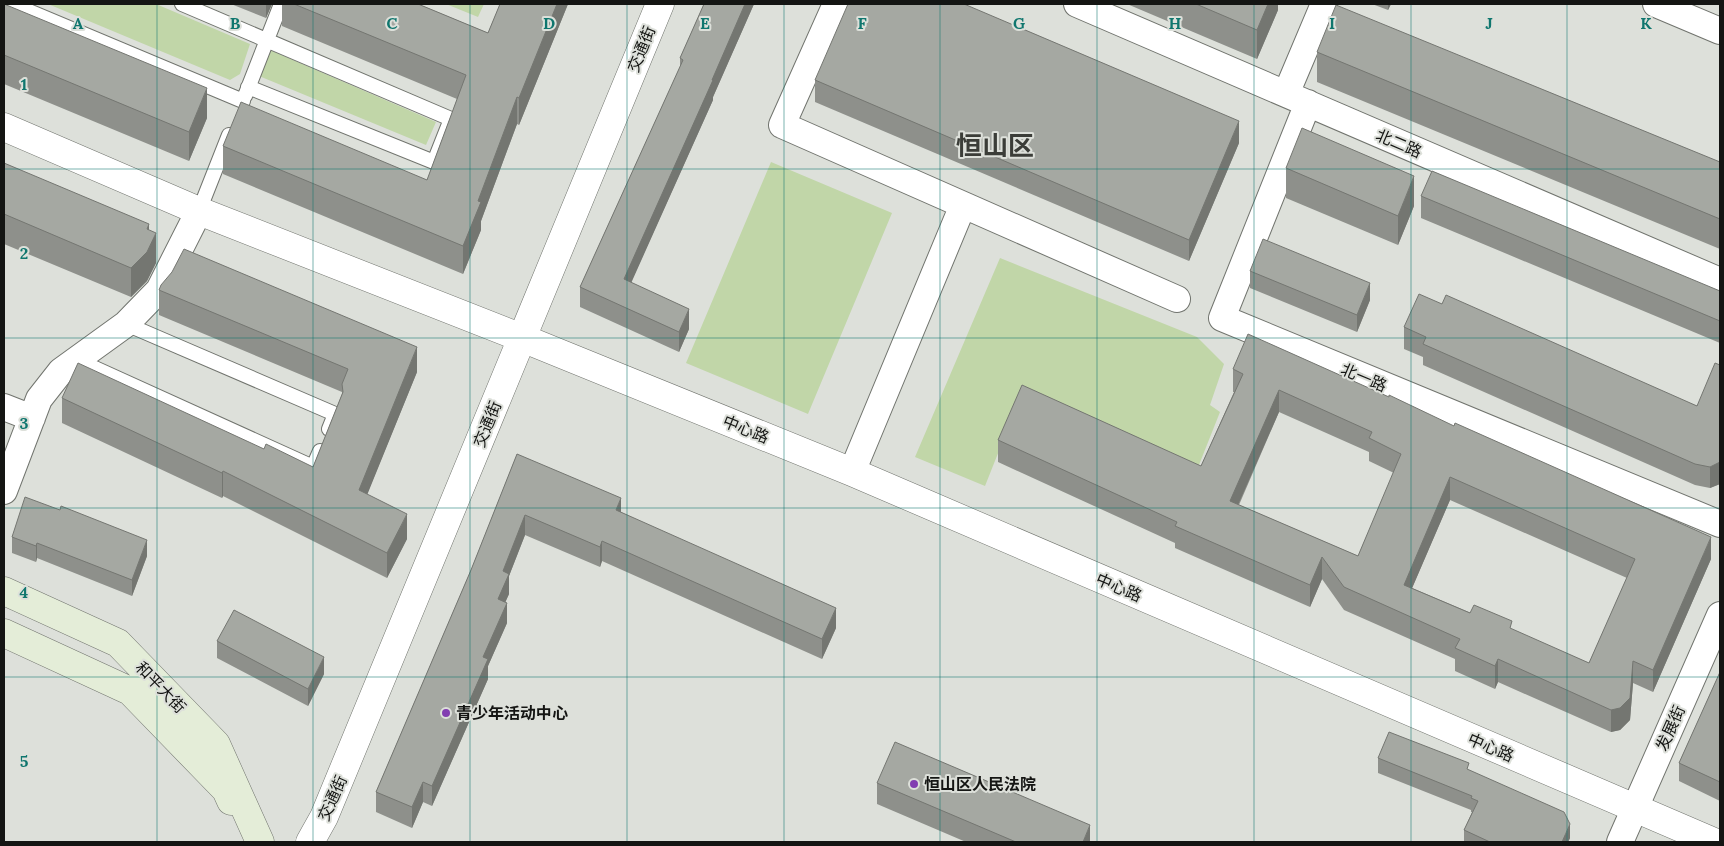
<svg xmlns="http://www.w3.org/2000/svg" width="1724" height="846" viewBox="0 0 1724 846" font-family="Lora,'Noto Sans SC',serif">
	<style>
		.green { fill: #c1d6a8 }
		.lines { fill: none; stroke-linecap: round; stroke-linejoin: round }
		.service-casing { stroke: #71746e; stroke-width: 16 }
		.minor-casing { stroke: #71746e; stroke-width: 28 }
		.tertiary-casing { stroke: #71746e; stroke-width: 29 }
		.secondary-casing { stroke: #71746e; stroke-width: 29 }
		.service { stroke: #fff; stroke-width: 14 }
		.minor { stroke: #fff; stroke-width: 26 }
		.tertiary { stroke: #fff; stroke-width: 28 }
		.secondary { stroke: #e4edd8; stroke-width: 28 }
		.wall { fill: #8e908b; fill-rule: evenodd }
		.shaded-wall { fill: #747671 }
		.building { fill: #a5a8a2; stroke: #747671; fill-rule: evenodd }
		.grid { fill: none; stroke: #0f766e; stroke-width: 1; stroke-opacity: 0.55 }
		.poi-dot { fill: #823db1; stroke: #dde0da; stroke-width: 2 }
		.labels { text-anchor: middle; dominant-baseline: central; stroke-width: 4; stroke-linejoin: round; paint-order: stroke }
		.street-label { font-size: 16px; fill: #141513; stroke: #dde0da }
		.poi-label { font-size: 16px; font-weight: bold; fill: #141513; stroke: #dde0da; text-anchor: start }
		.town-label { font-size: 26px; font-weight: bold; fill: #3b3d38; stroke: #dde0da }
		.grid-label { font-size: 16px; text-anchor: middle; font-weight: bold; fill: #0f766e; stroke: #dde0da; stroke-width: 4; stroke-linejoin: round; paint-order: stroke }
	</style>
	<rect width="100%" height="100%" fill="#dde0da"/>
	<path class="green" d="M48,4H156L250,44L240,74L230,80Z
		M446,4H484L478,17Z
		M270,50L436,122L426,145L259,76Z
		M771,162L892,213L808,414L686,363Z
		M1000,258L1197,337L1224,364L1210,405L1220,412L1195,475L1020,398L985,486L915,457Z"/>
	<g class="lines">
		<g class="service-casing">
			<path id="service" d="M12,4L243,101
				M182,4L451,119L434,162L248,87
				M245,96L281,4
				M199,211L229,135
				M126,324L335,414L329,429
				M77,360L313,467L320,451"/>
		</g>
		<g class="minor-casing">
			<path id="minor" d="M836,4L782,125L1177,299
				M1077,4L1720,281
				M1656,4L1720,31
				M1286,94L1324,4
				M1308,103L1222,318L1720,524
				M4,407L32,418
				M852,472L963,205
				M4,491L39,399L61,371L126,324L159,290L199,211
				M1620,842L1720,615"/>
		</g>
		<g class="tertiary-casing">
			<path id="tertiary" d="M4,127L199,211L522,338L852,472L1714,842
				M310,842L324,817L660,4"/>
		</g>
		<g class="secondary-casing">
			<path id="secondary" d="M4,591L118,643L216,744L260,842
				M4,633L130,691L226,790L231,801"/>
		</g>
		<use href="#service" class="service"/>
		<use href="#minor" class="minor"/>
		<use href="#tertiary" class="tertiary"/>
		<use href="#secondary" class="secondary"/>
	</g>
	<path class="wall" d="M4,4L207,118L189,161L4,84Z
		M231,4H272L266,18Z
		M282,4H418L488,33L500,4H568L519,125L517,124L481,221V230L463,274L223,174V146L427,180L457,99L282,26Z
		M704,4H754L713,97V100L631,282L689,329L679,352L580,307V287L680,67V58Z
		M1127,4H1278V10L1257,59Z
		M1372,4H1391L1388,10Z
		M1317,52L1720,162V249L1317,82Z
		M815,80L1239,143L1189,261L815,102Z
		M4,163L149,230L156,263L147,281L131,297L4,244Z
		M1286,168L1414,206L1398,245L1286,198Z
		M1421,196L1720,291V343L1421,218Z
		M1250,271L1370,300L1357,332L1250,288Z
		M159,290L417,372L367,494L407,539L387,578L223,496L222,498L62,423V398L264,449L313,467L342,394V392L159,315Z
		M1442,304L1697,406L1720,365V484L1710,488L1695,485L1423,365V357L1404,349V327Z
		M1233,369L1711,559L1653,692L1633,683L1630,720L1620,730L1611,732L1498,682L1495,689L1455,671V659L1344,610L1322,579L1310,607L1175,548V543L998,462V440L1201,466L1234,392H1233ZM1279,412L1369,452V461L1394,473L1358,556L1239,505ZM1450,500L1627,578L1589,663L1412,588Z
		M517,454L621,512L836,628L822,659L602,561L600,567L525,535L509,576V594L505,602L507,623L488,666V679L432,806L423,802L412,828L376,812V792L471,570Z
		M12,537L147,556L132,596L37,558L36,562L12,553Z
		M217,641L324,674L308,706L217,658Z
		M1720,672V801L1679,781V763Z
		M1378,758L1469,770L1570,838L1568,842H1464V830L1472,812H1471V810L1378,773Z
		M877,783L1090,842H966L877,804Z"/>
	<path class="shaded-wall" d="M266,4H272L266,18Z
		M557,4H568L519,125V98Z
		M745,4H754L713,97V100L624,299V279Z
		M1268,4H1278V10L1257,59V30Z
		M1388,4H1391L1388,10Z
		M207,88V118L189,161V132Z
		M517,97V124L481,221V230L463,274V246L478,201Z
		M1239,121V143L1189,261V240Z
		M1414,176V206L1398,245V216Z
		M149,224V247L156,233V263L147,281L131,297V268Z
		M1370,283V300L1357,332V315Z
		M689,309V329L679,352V332Z
		M417,347V372L359,515V490Z
		M1279,390V412L1230,523V501Z
		M1720,462V484L1710,488V467Z
		M223,471V496L222,498V473Z
		M1450,477V500L1404,607V585Z
		M621,498V518L616,510Z
		M407,514V539L387,578V553Z
		M525,515V535L509,576V594L498,619V599L503,571Z
		M1711,537V559L1653,692V670Z
		M147,540V556L132,596V580Z
		M602,541V561L600,567V547Z
		M37,543V558L36,562V546Z
		M1322,557V579L1310,607V585Z
		M507,603V623L488,666V679L432,806V786L483,657Z
		M836,608V628L822,659V639Z
		M324,657V674L308,706V689Z
		M1498,659V682L1495,689V666Z
		M1633,661V683L1630,720L1620,730L1611,732V710Z
		M423,782V802L412,828V807Z
		M1570,824V838L1568,842H1562Z
		M1090,825V842H1083Z"/>
	<path class="building" d="M4,4L207,88L189,132L4,55Z
		M294,4H418L488,33L500,4H557L519,98L517,97L478,201L481,202L463,246L223,146L241,102L427,180L466,75Z
		M704,4H745L712,80H713L624,279L689,309L679,332L580,287L683,60L680,58Z
		M848,4H964L1239,121L1189,240L815,80Z
		M1196,4H1268L1257,30Z
		M1336,5L1720,162V219L1317,52Z
		M1302,128L1414,176L1398,216L1286,168Z
		M4,163L149,224L147,229L156,233L147,252L131,268L4,214Z
		M1432,171L1720,291V321L1421,196Z
		M1263,239L1370,283L1357,315L1250,271Z
		M184,249L417,347L359,490L407,514L387,553L223,471L222,473L62,398L78,363L264,449L266,444L313,467L343,392L342,384L348,369L159,290L161,285L172,272Z
		M1419,294L1442,304L1446,295L1697,406L1715,363L1720,365V462L1710,467L1695,464L1423,344L1426,337L1404,327Z
		M1248,334L1389,397V395L1454,426L1455,423L1711,537L1653,670L1633,661L1630,698L1620,708L1611,710L1498,659L1495,666L1455,648L1460,639L1344,587L1322,557L1310,585L1175,526L1177,522L998,440L1022,385L1201,466L1243,374L1233,369ZM1279,390L1372,432L1369,438L1401,454L1358,556L1230,501ZM1450,477L1635,559L1589,663L1510,628L1512,621L1474,605L1470,613L1404,585Z
		M517,454L621,498L616,510L836,608L822,639L602,541L600,547L525,515L503,571L509,574L498,599L507,603L483,657L488,659L432,786L423,782L412,807L376,792L471,570Z
		M25,497L60,510L61,506L147,540L132,580L37,543L36,546L12,537Z
		M234,610L324,657L308,689L217,641Z
		M1720,672V782L1679,763Z
		M1389,732L1469,763L1467,769L1564,812L1570,824L1562,842H1490L1464,830L1478,801L1471,798L1472,796L1378,758Z
		M895,742L1090,825L1083,842H1016L877,783Z"/>
	<path class="grid" d="M157,4V842M313,4V842M470,4V842M627,4V842M784,4V842M940,4V842M1097,4V842M1254,4V842M1411,4V842M1567,4V842M4,169H1720M4,338H1720M4,508H1720M4,677H1720"/>
	<g class="poi-dot">
		<circle cx="446" cy="713" r="5"/>
		<circle cx="914" cy="784" r="5"/>
	</g>
	<g class="labels">
		<g class="street-label">
			<text transform="translate(641 49) rotate(-68)">交通街</text>
			<text transform="translate(1399 143) rotate(23)">北二路</text>
			<text transform="translate(1364 377) rotate(23)">北一路</text>
			<text transform="translate(487 424) rotate(-68)">交通街</text>
			<text transform="translate(746 429) rotate(22)">中心路</text>
			<text transform="translate(1119 587) rotate(23)">中心路</text>
			<text transform="translate(161 687) rotate(46)">和平大街</text>
			<text transform="translate(1670 728) rotate(-66)">发展街</text>
			<text transform="translate(1491 747) rotate(23)">中心路</text>
			<text transform="translate(332 798) rotate(-66)">交通街</text>
		</g>
		<g class="poi-label">
			<text x="456" y="713">青少年活动中心</text>
			<text x="924" y="784">恒山区人民法院</text>
		</g>
		<g class="town-label">
			<text x="995" y="145">恒山区</text>
		</g>
	</g>
	<g class="grid-label">
		<text x="78" y="29">A</text>
		<text x="235" y="29">B</text>
		<text x="392" y="29">C</text>
		<text x="549" y="29">D</text>
		<text x="705" y="29">E</text>
		<text x="862" y="29">F</text>
		<text x="1019" y="29">G</text>
		<text x="1175" y="29">H</text>
		<text x="1332" y="29">I</text>
		<text x="1489" y="29">J</text>
		<text x="1646" y="29">K</text>
		<text x="24" y="90">1</text>
		<text x="24" y="259">2</text>
		<text x="24" y="429">3</text>
		<text x="24" y="598">4</text>
		<text x="24" y="767">5</text>
	</g>
	<rect width="1724" height="846" fill="none" stroke="#141513" stroke-width="10"/>
</svg>
